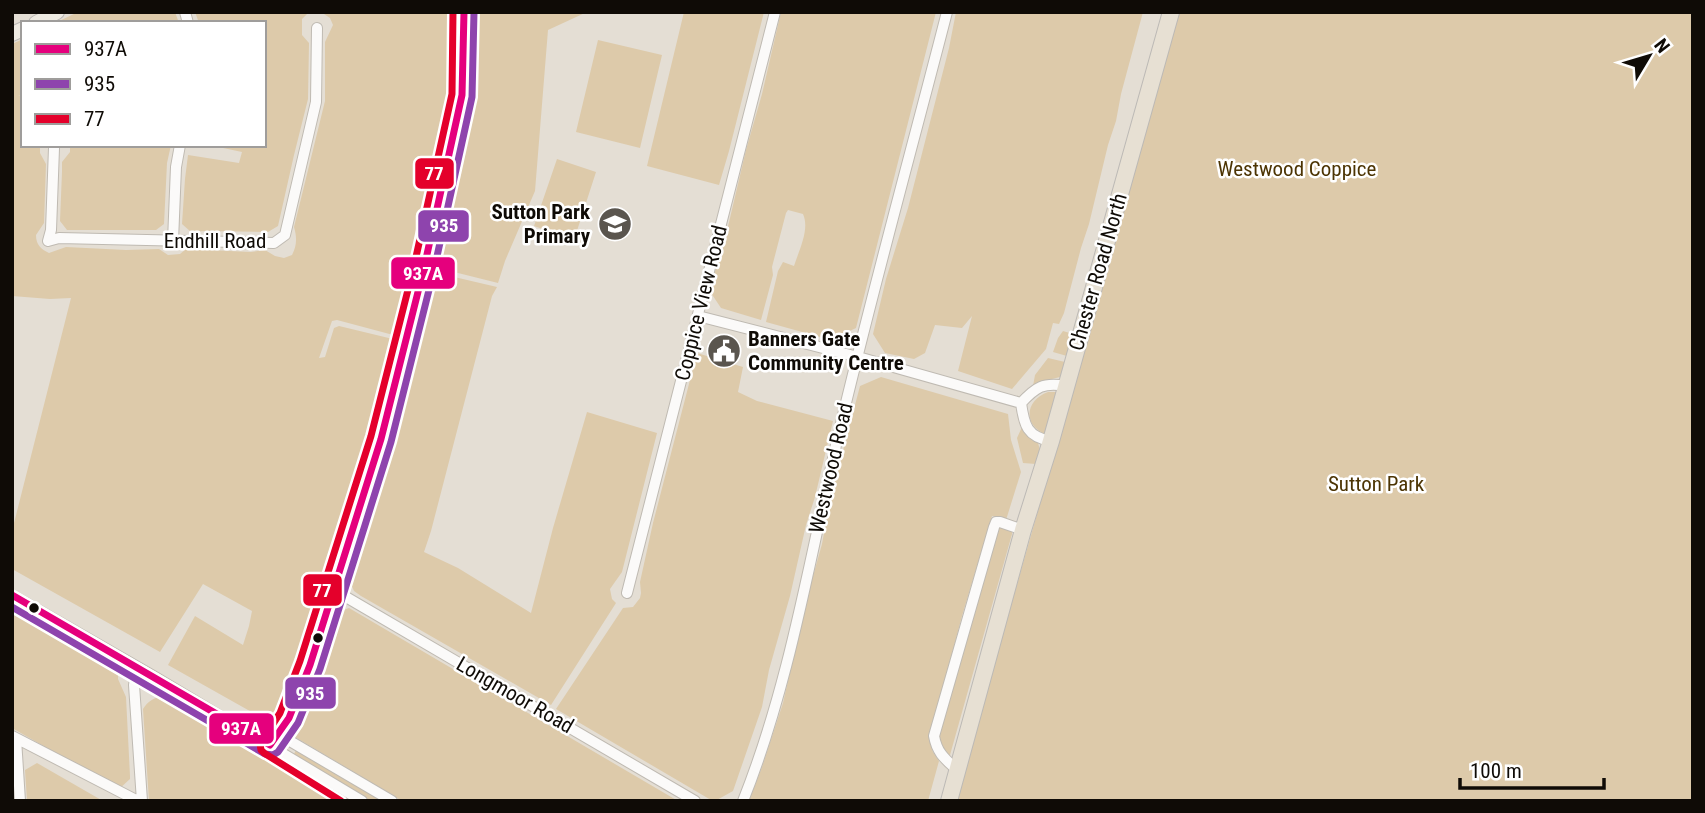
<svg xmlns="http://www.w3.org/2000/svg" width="1705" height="813" viewBox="0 0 1705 813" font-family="'Roboto Condensed',sans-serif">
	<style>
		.green { fill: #ddcaaa }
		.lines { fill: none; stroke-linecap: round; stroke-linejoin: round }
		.minor-casing { stroke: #bfbab2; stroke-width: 12 }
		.major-casing { stroke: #bcb9b5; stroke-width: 16 }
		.highway-casing { stroke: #bcb9b5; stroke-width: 18 }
		.minor { stroke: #fbfaf9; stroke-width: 10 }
		.major { stroke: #efebe2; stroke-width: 14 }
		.highway { stroke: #e7e0d3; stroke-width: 16 }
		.bus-1-casing { stroke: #fff; stroke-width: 12 }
		.bus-2-casing { stroke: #fff; stroke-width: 12 }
		.bus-3-casing { stroke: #fff; stroke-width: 12 }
		.bus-1 { stroke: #e5007d; stroke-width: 7 }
		.bus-2 { stroke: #8e44ad; stroke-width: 7 }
		.bus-3 { stroke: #e4002b; stroke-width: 7 }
		.bus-dot { fill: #0f0b06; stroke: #fff; stroke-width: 2.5 }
		.labels { text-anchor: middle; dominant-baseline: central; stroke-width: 5; stroke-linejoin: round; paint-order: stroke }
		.park-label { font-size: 21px; fill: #4c3403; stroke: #fff }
		.poi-label { font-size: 21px; font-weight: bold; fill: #0f0b06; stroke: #fff; text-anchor: end }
		.street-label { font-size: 21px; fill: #0f0b06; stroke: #fff }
		.line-badge { stroke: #fff; stroke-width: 2.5 }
		.badge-label { font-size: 19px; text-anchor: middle; font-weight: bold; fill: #fff }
	</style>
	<rect width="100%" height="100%" fill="#e4ded4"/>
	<path class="green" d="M78,12H175L179,23H55Z
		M195,12H309L302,19V35L309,43L308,99L294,155L278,226L268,232L205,231L191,232L182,224L185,179L188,155L239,163L242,152L209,145H264V23H199Z
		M321,12H454L455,88L450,121L397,336L337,320L332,321L319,358L325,357L334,328L339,326L397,340L358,487L303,658L291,692L278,714L262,718L168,665L195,616L243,645L249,626L252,611L203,584L160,652L12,569V531L71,298L50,299L12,296V44L23,39V94L18,96L23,95V145H40V153L46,164L44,223L36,235C36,245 41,249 49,253L66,247L126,250L159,249L168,255L180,254L186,249L251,252L265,250L275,256L284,258L292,255C297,246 297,237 294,227L325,101V42L333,25L330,18Z
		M473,12H587L548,30L535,191L505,261L498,283L434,267L437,256V244L468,115Z
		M684,12H764L729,151L719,185L647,166Z
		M781,12H936L856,328L831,340L766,322L778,271L783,262L794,266C799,250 810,229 803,214L788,210L786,213L772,267L773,275L761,320L721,308L711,293L714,274L722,252L746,150L762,94Z
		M956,12H1143L1121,94L1116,121L1108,145L1089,224L1081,248L1064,313L1059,324L1053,323L1046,349L1012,389L958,371L972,316L962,328L935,325L925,353L914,359L885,353L873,334L886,279L908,208L949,48Z
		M1178,12H1693V801H955L1124,210Z
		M598,40L662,55L640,148L576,132Z
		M70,145H171L167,163L164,224L156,230H67L60,221L62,172V162L70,152Z
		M557,159L596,172L574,240L534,226Z
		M433,272L497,287L492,296L431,531L424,552L458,568L531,613L553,528L587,412L657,433L622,572L610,589L612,599L616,603L551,705L361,596L354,591L350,582V562L383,466L422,303Z
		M1063,331L1073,334L1067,356L1053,352L1058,338Z
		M697,353L743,367L738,392L757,401L833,421L815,497L806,525L790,596L769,670L762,707L733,791L715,801L711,800L556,709L623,608L633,607L640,598L641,593L640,582L653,523Z
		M1048,358L1065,362L1060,377L1036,383L1033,386L1035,375Z
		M881,377L1008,414L1011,440L1021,472L1006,520L992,516L962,616L939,703L930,730V742L933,752L939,761L928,801H749L762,767L783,703L806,601L822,544L830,500L860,386Z
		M1048,392H1057L1045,434C1022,424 1026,400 1048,392Z
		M1022,427L1032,440L1038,443L1040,450L1036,464L1023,463L1017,438Z
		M1000,527L1012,531V534L950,755C941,753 941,743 939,735L997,531Z
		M12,606L118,668V679L126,697L130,776V779L119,789L12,728Z
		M349,608L678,801H402L295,737L293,724L315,676L335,613Z
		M165,696L173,699L333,794L343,801H149L143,709C148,701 154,697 165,696Z
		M296,750L383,801H369L293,756Z
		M37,763L103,801H27L25,770Z"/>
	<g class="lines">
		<g class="minor-casing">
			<path id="minor" d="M185,12L188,23
				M54,148L51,230L48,241L59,238L274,243L285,235L316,102L317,28
				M173,241L176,167L180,145
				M698,316L858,357L1021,403
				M1051,441C1027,437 1024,425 1021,403C1036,387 1043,382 1066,386
				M334,590L695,801
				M627,593L775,12
				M12,595L155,677L362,801
				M137,667L134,685L142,801
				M278,734L392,801
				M12,736L138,801
				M16,739L20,801
				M270,745L289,718L310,665L381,439L424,268L462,95L464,12
				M957,770C945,759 937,753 934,736L994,527L996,522H1000L1023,530
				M743,801C790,683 810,556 839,432C872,292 911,152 947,12"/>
		</g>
		<g class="major-casing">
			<path id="major" d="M36,23L57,12
				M12,34L23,29"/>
		</g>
		<g class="highway-casing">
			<path id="highway" d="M949,801L1023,530L1051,441L1171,12"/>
		</g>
		<use href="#minor" class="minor"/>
		<use href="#major" class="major"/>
		<use href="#highway" class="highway"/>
		<g class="bus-1-casing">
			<path id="bus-1" d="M12,595L270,745L289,718L310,665L381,439L424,268L462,95L464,12"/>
		</g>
		<g class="bus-2-casing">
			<path id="bus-2" d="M12,607L265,754L273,755L278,752L298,723L320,669L391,442L434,270L472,97L474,12"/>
		</g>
		<g class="bus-3-casing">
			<path id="bus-3" d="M341,801L264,753L261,750L260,744L280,713L300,661L371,436L414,266L452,94L453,12"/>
		</g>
		<use href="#bus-1" class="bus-1"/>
		<use href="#bus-2" class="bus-2"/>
		<use href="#bus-3" class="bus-3"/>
	</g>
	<defs>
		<g id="school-disc" transform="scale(1.75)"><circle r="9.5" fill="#5a554e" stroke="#fff"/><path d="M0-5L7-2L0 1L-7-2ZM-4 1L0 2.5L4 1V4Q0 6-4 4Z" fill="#fff"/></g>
		<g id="civic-disc" transform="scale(1.75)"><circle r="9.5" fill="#5a554e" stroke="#fff"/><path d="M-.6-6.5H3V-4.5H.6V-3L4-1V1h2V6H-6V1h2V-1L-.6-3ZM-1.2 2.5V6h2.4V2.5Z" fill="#fff"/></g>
	</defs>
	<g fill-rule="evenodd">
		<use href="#school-disc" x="615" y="224"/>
		<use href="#civic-disc" x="724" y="351"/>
	</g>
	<g class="bus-dot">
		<circle cx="34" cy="608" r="6"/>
		<circle cx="318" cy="638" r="6"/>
	</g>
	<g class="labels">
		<g class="park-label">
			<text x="1297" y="169">Westwood Coppice</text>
			<text x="1376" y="484">Sutton Park</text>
		</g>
		<g class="poi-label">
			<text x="590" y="212">Sutton Park<tspan x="590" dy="24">Primary</tspan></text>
			<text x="748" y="339" text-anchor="start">Banners Gate<tspan x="748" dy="24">Community Centre</tspan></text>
		</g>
		<g class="street-label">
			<text x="215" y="241">Endhill Road</text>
			<text transform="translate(1098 272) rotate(-74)">Chester Road North</text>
			<text transform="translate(701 303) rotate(-76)">Coppice View Road</text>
			<text transform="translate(831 468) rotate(-77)">Westwood Road</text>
			<text transform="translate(515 695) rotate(30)">Longmoor Road</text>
		</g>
	</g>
	<g class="line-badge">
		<rect x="414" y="157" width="41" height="33" rx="7" fill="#e4002b"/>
		<rect x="417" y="209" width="53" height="34" rx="7" fill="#8e44ad"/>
		<rect x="390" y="256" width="66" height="34" rx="7" fill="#e5007d"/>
		<rect x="302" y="573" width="41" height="34" rx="7" fill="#e4002b"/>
		<rect x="284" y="676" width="53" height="34" rx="7" fill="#8e44ad"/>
		<rect x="208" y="712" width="67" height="33" rx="7" fill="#e5007d"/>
	</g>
	<g class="badge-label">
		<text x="434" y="180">77</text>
		<text x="444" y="232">935</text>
		<text x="423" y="280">937A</text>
		<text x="322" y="597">77</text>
		<text x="310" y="700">935</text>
		<text x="241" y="735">937A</text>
	</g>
	<rect width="1705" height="813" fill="none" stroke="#0f0b06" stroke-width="28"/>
	<rect x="21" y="21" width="245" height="126" fill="#ffffff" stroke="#9f9d9b" stroke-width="2"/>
	<rect x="35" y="44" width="35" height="10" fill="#e5007d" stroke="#9f9d9b" stroke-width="2"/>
	<text x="84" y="56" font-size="21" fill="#0f0b06">937A</text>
	<rect x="35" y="79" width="35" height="10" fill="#8e44ad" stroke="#9f9d9b" stroke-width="2"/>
	<text x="84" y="91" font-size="21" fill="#0f0b06">935</text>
	<rect x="35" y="114" width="35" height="10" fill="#e4002b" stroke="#9f9d9b" stroke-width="2"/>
	<text x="84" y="126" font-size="21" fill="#0f0b06">77</text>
	<g transform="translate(1649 56) rotate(52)" stroke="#ffffff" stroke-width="5" paint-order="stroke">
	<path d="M0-5L12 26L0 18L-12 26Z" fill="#0f0b06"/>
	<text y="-10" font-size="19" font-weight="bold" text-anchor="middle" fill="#0f0b06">N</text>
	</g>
	<path d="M1460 778v10h144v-10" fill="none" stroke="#0f0b06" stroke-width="3.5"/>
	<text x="1470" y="778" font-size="21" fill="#0f0b06" stroke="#ffffff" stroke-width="5" paint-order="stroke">100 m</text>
</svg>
